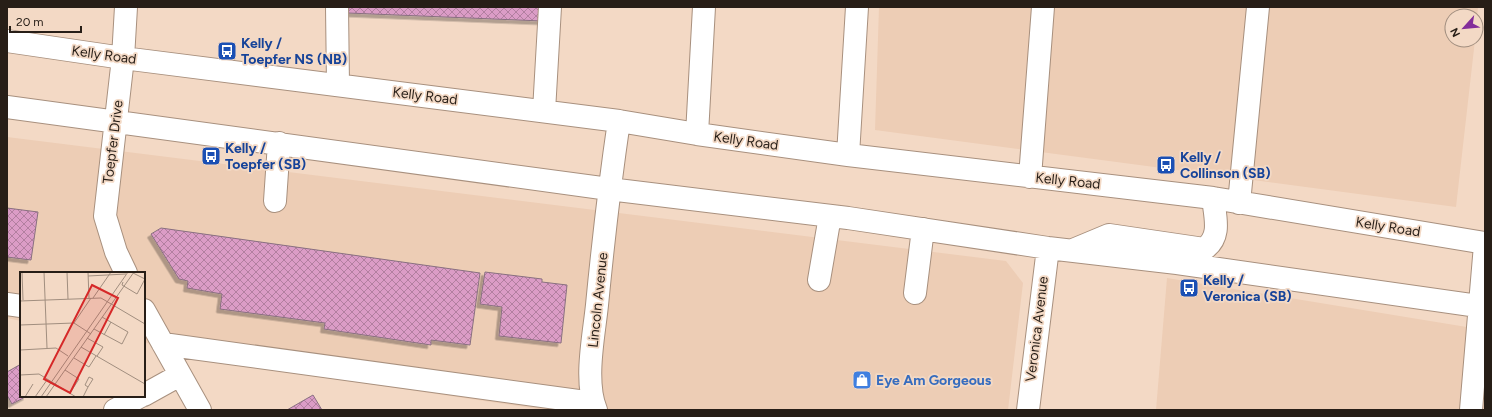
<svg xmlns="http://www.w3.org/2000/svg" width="1492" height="417" viewBox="0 0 1492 417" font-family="Figtree,sans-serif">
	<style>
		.built { fill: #edcdb5 }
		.building { fill: url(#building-cross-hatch); stroke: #897080; filter: url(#shadow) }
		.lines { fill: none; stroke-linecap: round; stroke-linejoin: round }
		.minor-casing { stroke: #a8907e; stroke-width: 24 }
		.minor { stroke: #fff; stroke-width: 22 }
		.labels { text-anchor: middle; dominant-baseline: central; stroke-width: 3.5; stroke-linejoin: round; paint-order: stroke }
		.transit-label { font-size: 14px; font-weight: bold; fill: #164399; stroke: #f3d9c5; text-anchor: start }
		.street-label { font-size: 14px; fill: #271e17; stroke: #f3d9c5 }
		.shop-label { font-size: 14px; font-weight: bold; fill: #366cbe; stroke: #f3d9c5; text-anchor: start }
		.inset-road { fill: none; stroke: #a18e7f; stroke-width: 1 }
		.view { fill: #d62828; fill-opacity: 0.15; stroke: #d62828; stroke-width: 2 }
		.inset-edge { fill: none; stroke: #271e17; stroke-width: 2 }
	</style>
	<defs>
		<pattern id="building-cross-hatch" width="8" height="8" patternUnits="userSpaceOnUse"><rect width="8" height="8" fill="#db9cc6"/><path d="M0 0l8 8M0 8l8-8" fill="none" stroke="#b27fa0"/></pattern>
		<filter id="shadow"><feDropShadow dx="-3.5" dy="3.5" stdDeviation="0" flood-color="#0004"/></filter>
	</defs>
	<rect width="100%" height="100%" fill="#f3d9c5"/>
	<path class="built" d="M879,7H1478L1476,29V16H1452V40H1475L1456,207L875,130Z
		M7,137L1006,261L1023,283L1008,410H545L205,360L144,342V273H21V321L7,318Z
		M1167,278L1485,330V410H1156Z"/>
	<path class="building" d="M349,7H542V21L348,13Z
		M7,208L38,212L31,260L7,257Z
		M161,228L480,273L470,345L431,340V345L324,329L325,323L220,309L222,294L187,288L188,281L179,279L151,234Z
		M485,272L542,279V282L567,285L561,343L499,336L502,307L480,304Z
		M21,364V396H27L12,404L7,395V372Z
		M313,395L322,410H287Z"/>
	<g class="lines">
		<g class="minor-casing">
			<path id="minor" d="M337,7L338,85
				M7,41L123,58L619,121L697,134L848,155L1213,198L1485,243
				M7,107L609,189L848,218L1048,248L1177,263L1485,307
				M544,111L550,7
				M697,134L704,7
				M848,155L857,7
				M1030,177L1043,7
				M275,201L279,143
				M1239,203L1258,7
				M1073,250L1109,235L1204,249C1222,237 1215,217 1213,198
				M126,273L116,252L105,216L123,58L126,7
				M819,280L830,216
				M915,293L923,229
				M7,304L21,306
				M144,310L200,410
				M163,344L593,403
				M144,395L180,375
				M115,410L141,396
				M596,410C584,381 594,335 597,305C603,243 610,182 619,121
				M1028,410L1048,248
				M1471,410L1485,245"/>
		</g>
		<use href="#minor" class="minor"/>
	</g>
	<defs>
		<g id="bus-square" transform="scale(1)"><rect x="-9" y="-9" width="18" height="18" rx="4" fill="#1a4fb4" stroke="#f3d9c5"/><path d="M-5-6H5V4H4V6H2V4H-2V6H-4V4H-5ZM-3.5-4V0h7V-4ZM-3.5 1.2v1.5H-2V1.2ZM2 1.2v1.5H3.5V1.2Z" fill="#fff"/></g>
		<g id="shop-square" transform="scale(1)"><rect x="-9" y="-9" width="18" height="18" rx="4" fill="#3f7fe0" stroke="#f3d9c5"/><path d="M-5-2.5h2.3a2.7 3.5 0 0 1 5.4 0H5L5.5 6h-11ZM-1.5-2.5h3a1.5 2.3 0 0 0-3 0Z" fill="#fff"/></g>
	</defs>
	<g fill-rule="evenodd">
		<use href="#bus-square" x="227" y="51"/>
		<use href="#bus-square" x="211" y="156"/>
		<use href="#bus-square" x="1166" y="165"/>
		<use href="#bus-square" x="1189" y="288"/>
		<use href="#shop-square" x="862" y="380"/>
	</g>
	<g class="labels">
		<g class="transit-label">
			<text x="241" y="43">Kelly /<tspan x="241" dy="16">Toepfer NS (NB)</tspan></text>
			<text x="225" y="148">Kelly /<tspan x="225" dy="16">Toepfer (SB)</tspan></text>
			<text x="1180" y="157">Kelly /<tspan x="1180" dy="16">Collinson (SB)</tspan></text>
			<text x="1203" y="280">Kelly /<tspan x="1203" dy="16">Veronica (SB)</tspan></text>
		</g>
		<g class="street-label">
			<text transform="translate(104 55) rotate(8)">Kelly Road</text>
			<text transform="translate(425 96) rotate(7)">Kelly Road</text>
			<text transform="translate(746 141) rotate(8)">Kelly Road</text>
			<text transform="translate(113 142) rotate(-83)">Toepfer Drive</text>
			<text transform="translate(1068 181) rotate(6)">Kelly Road</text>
			<text transform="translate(1388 227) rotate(9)">Kelly Road</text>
			<text transform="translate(598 300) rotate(-84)">Lincoln Avenue</text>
			<text transform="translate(1037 329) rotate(-83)">Veronica Avenue</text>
		</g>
		<g class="shop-label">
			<text x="876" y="380">Eye Am Gorgeous</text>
		</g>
	</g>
	<g transform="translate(20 272)">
		<rect width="125" height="125" fill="#f3d9c5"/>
		<path class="inset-road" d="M2,0L3,28M24,0L27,76M47,0L48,27M68,0L69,26M68,4L106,2M103,10L102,13L117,22L125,7L113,1M73,26L91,0M0,29L81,26L125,52M54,51L71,26M0,53L54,51L71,62M74,57L102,72L108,60L82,45M84,63L91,50M67,66L83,75L77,84M61,75L125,112M0,78L36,76L48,84M54,86L69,95L76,84M45,98L59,107L50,121M0,103L19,102L56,125M5,125L13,112M15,125L27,108M21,125L108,0M26,125L114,0M63,125L68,115L73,107L69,105L65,113L68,115"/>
		<path class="view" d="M72,13L98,26L50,121L24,107Z"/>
		<rect width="125" height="125" class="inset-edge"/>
	</g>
	<rect width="1492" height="417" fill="none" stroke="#271e17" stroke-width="16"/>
	<g transform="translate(1464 28) rotate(243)"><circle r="19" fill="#f3d9c5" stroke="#a18e7f"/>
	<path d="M0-3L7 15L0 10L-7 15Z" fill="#832d9a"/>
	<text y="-6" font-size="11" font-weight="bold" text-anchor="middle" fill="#271e17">N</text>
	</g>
	<path d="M10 26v6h71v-6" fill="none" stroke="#271e17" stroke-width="2"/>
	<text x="16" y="26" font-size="12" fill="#271e17" stroke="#f3d9c5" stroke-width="3" paint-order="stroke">20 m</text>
</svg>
